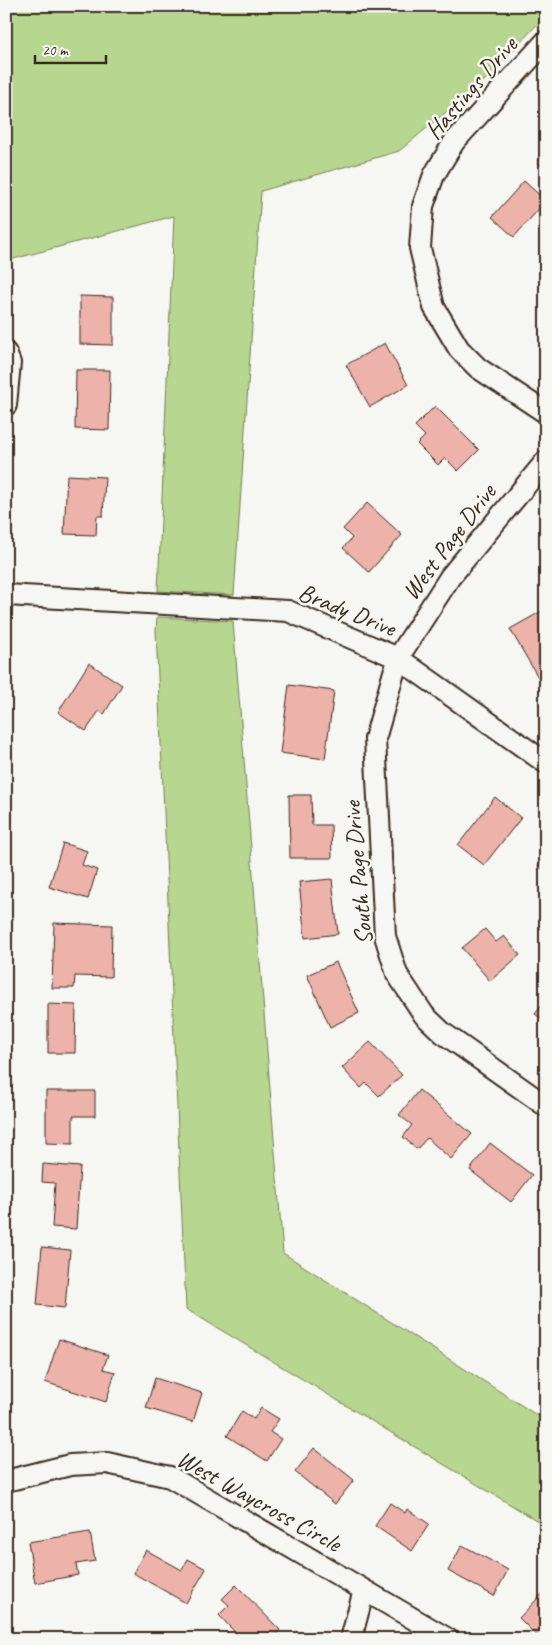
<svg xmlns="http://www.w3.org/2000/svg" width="552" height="1645" viewBox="0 0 552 1645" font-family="Caveat,sans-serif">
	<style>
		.green { fill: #b7d68f; stroke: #798056 }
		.building { fill: #edb2aa; stroke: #3b2a1e }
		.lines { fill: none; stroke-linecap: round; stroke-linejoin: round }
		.street-casing { stroke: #3b2a1e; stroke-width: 24 }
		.street { stroke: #f6f6f2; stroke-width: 20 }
		.labels { text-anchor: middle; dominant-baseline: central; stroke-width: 5; stroke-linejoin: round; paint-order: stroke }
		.street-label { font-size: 25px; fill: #3b2a1e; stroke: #f6f6f2 }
	</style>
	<rect width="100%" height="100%" fill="#f6f6f2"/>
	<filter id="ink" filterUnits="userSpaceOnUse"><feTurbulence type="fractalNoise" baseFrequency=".02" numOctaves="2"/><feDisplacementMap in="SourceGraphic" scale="10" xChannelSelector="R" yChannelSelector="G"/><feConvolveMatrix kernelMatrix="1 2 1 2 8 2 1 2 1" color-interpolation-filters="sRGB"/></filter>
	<g filter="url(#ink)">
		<path class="green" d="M6,6H546V15L485,80L399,151L261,191L234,595L158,591L174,216L6,261Z
			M157,617L233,621L283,1253L546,1421V1526L186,1309L156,631Z"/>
		<path class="building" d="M546,153V170L537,162Z
			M524,181L546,201L514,237L492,217Z
			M80,296L113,297V345L80,344Z
			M385,343L408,385L370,407L346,365Z
			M76,370H110L109,430L75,429Z
			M435,406L479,450L458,471L445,458L438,465L417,444L425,436L415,426Z
			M67,475L105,477L103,516H97L96,535L64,534Z
			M367,503L402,535L369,572L343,548L352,538L343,529Z
			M542,611L546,617V675L539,679L510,629Z
			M89,663L122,685L104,714L99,711L86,731L58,712Z
			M289,685L334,691L325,759L280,753Z
			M289,795H311L312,825H331L332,858H290Z
			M495,797L521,818L484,865L458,845Z
			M63,843L87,851L82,865L97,870L88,899L49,887Z
			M546,856V872L538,866Z
			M332,879L338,934L305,938L299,882Z
			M54,923L112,925L111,977L75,976L74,988H52Z
			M485,929L496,942L504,936L520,955L490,981L462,948Z
			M336,962L359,1013L330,1027L307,975Z
			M546,1000V1022L535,1014Z
			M48,1004L76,1005L75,1053H48Z
			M370,1042L402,1075L379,1096L366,1083L361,1088L342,1068Z
			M419,1090L472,1134L451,1159L427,1138L417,1149L403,1137L412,1125L399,1115Z
			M46,1091H95V1116H73V1144L46,1143Z
			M490,1143L532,1175L511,1202L470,1170Z
			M43,1164L80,1167L76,1229L52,1227L55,1183L42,1182Z
			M546,1203V1217L539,1212Z
			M42,1247L70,1250L65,1308L37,1305Z
			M59,1339L108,1355L103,1369L115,1372L106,1402L45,1382Z
			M155,1378L202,1393L193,1422L146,1408Z
			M261,1408L279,1419L270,1432L281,1439L267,1461L227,1436L242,1411L254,1419Z
			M314,1448L354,1480L335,1504L295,1472Z
			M390,1503L405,1513L407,1509L429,1524L412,1551L375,1526Z
			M90,1532L95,1561L76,1564L78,1575L35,1583L28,1542Z
			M462,1545L508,1570L494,1596L448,1571Z
			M146,1550L182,1570L188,1559L206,1569L186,1603L133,1573Z
			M236,1585L280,1630L272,1639H241L219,1615L229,1605L222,1599Z
			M542,1594L546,1597V1639H540L519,1618Z"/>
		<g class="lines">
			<g class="street-casing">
				<path id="street" d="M546,41L454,142L434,175L423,206L420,248L434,307L459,349L478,368L546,413
					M6,353L10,363L6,405
					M546,461L450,577L398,658L375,739L385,936L397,974L424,1015L443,1033L546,1106
					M6,595L288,611L398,658L546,763
					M6,1481L70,1465L107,1463L170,1477L448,1639
					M351,1639L364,1590"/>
			</g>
			<use href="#street" class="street"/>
		</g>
	</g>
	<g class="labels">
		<g class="street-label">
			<text transform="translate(471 88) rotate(-49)">Hastings Drive</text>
			<text transform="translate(449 542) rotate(-53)">West Page Drive</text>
			<text transform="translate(347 610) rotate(22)">Brady Drive</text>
			<text transform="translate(358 873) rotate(-95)">South Page Drive</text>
			<text transform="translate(259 1501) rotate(29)">West Waycross Circle</text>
		</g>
	</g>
	<rect width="552" height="1645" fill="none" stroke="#f6f6f2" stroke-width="25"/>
	<rect x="12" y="12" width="527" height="1620" fill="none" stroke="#3b2a1e" stroke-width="2" filter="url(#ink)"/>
	<path d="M35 55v8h71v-8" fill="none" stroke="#3b2a1e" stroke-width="2.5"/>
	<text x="42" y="55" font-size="15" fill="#3b2a1e" stroke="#f6f6f2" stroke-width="4" paint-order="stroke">20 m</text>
</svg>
